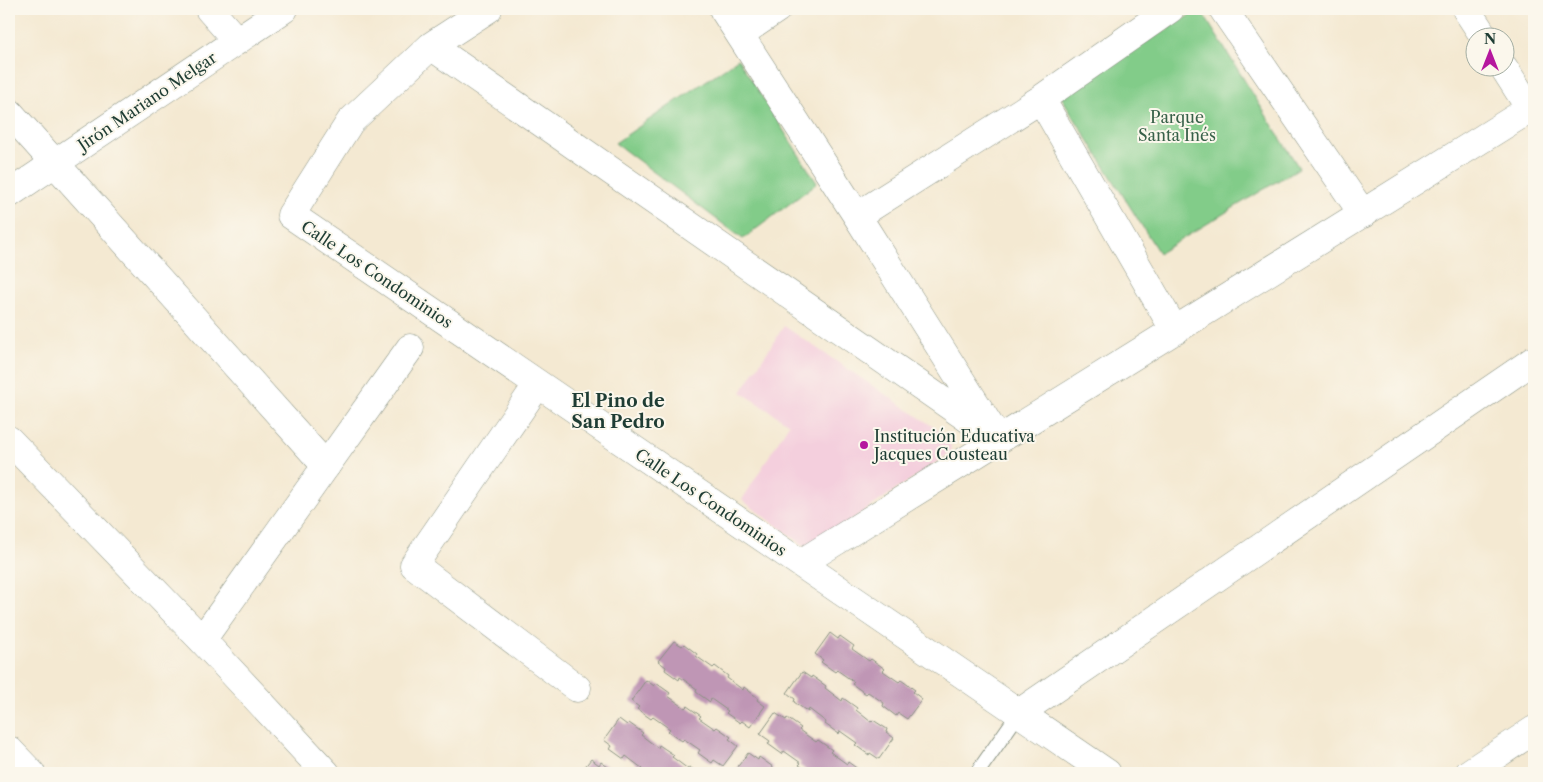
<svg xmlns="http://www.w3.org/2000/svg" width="1543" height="782" viewBox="0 0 1543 782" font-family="'Libre Caslon Text',serif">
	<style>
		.built { fill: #f4cfdd }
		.green { fill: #82cc89; stroke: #50845e }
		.building { fill: #bf96b5 }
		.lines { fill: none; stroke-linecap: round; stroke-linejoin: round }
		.lane-casing { stroke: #8a9383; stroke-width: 16 }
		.street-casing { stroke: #8a9383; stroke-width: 29 }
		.secondary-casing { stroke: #8a9383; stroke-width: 29 }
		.lane { stroke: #fff; stroke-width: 14 }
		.street { stroke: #fff; stroke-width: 28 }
		.secondary { stroke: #fff; stroke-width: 28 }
		.poi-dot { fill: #b5179e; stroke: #fbf7ec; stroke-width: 2 }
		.labels { text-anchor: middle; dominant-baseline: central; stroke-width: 4; stroke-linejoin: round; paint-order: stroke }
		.street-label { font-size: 16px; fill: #1f3d34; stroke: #fbf7ec }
		.park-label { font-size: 16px; fill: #386149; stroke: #fbf7ec }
		.poi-label { font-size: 16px; fill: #1f3d34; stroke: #fbf7ec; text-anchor: start }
		.neighbourhood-label { font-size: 18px; font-weight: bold; fill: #1f3d34; stroke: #fbf7ec }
	</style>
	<rect width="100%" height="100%" fill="#fbf7ec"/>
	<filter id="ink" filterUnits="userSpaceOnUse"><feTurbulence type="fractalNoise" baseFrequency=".02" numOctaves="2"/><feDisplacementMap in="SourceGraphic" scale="10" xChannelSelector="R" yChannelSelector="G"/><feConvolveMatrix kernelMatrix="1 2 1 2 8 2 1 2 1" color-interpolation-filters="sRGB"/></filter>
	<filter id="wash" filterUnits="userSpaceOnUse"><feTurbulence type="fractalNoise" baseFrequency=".0096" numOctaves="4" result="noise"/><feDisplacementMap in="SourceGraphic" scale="20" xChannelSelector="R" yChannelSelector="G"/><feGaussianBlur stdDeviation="1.12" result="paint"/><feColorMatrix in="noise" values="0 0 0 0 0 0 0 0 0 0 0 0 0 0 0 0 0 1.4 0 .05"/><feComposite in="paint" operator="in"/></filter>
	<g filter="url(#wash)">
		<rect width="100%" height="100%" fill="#f4e9d2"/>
		<path class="built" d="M784,326L950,438L951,452L809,549L742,500L789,424L741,392Z"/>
		<path class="green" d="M1200,9L1299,168L1159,253L1060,95Z
			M738,59L817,183L743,239L615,143Z"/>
		<g id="blocks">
			<path class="building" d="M830,633L838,639L840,636L854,646L852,649L869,661L871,659L885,669L883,671L899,682L901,680L915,690L913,692L922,699L907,719L898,713L896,716L883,706L884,703L868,692L866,694L852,684L854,682L837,670L835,672L821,662L823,660L815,654Z
				M674,641L682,646L684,644L697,654L696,656L713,668L715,666L728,676L727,678L743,690L744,687L758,698L757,700L765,706L750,727L742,721L740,723L726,713L728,711L711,699L710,702L696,692L697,689L680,677L679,680L665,670L666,667L658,661Z
				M802,672L811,678L812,676L826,686L825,688L842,701L843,698L857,708L856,710L871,722L873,720L887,729L886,732L894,738L879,759L870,753L869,755L855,745L857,743L840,731L839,734L825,724L826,722L809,709L808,712L794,702L795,699L787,693Z
				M646,680L654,686L656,683L670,693L668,696L685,708L687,706L701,716L699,718L715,729L717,727L731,737L729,739L738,746L723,766L714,760L712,763L698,753L700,750L684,739L682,741L668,731L670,729L653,717L651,719L637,709L639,707L631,701Z
				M775,713L786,720L787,718L801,728L799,730L816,742L818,740L832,750L830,752L847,764L848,762L862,772V773H810L799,765L801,763L784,751L782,754L768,744L770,741L760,734Z
				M619,719L627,725L629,723L643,733L641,735L658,748L659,745L674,755L672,757L688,769L689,767L699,773H644L641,771L643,769L626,756L624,759L610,749L612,746L604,740Z
				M748,753L758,760L759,757L773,767L772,770L777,773H733Z
				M591,759L599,765L601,762L615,772L614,773H580Z"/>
		</g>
	</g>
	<g filter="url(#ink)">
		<use href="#blocks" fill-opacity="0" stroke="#8a9383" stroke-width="1"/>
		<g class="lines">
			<g class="lane-casing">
				<path id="lane" d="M977,773L1019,713"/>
			</g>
			<g class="street-casing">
				<path id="street" d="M209,9L237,41
					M488,9L431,46L350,122L291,215L1107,773
					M723,9L857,216L993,431
					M1223,9L1363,214
					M1466,9L1485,38
					M740,34L777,9
					M431,46L999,440
					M1504,68L1534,115
					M1041,99L1175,331
					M9,194L284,9
					M857,216L1041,99L1170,9
					M538,384L414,565L577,688
					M9,440L202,640L326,773
					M801,563L1530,109
					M202,640L410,348
					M1019,713L1534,360
					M9,750L31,773
					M1469,773L1534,730"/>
			</g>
			<g class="secondary-casing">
				<path id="secondary" d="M9,112L326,466"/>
			</g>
			<use href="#lane" class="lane"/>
			<use href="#street" class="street"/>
			<use href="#secondary" class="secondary"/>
		</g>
	</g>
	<circle class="poi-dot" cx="864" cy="445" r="5"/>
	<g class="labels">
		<g class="street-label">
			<text transform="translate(147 101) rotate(-34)">Jirón Mariano Melgar</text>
			<text transform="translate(377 274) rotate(34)">Calle Los Condominios</text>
			<text transform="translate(711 502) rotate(34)">Calle Los Condominios</text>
		</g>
		<g class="park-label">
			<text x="1177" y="117">Parque<tspan x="1177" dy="18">Santa Inés</tspan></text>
		</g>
		<g class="poi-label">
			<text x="874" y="436">Institución Educativa<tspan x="874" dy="18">Jacques Cousteau</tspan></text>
		</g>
		<g class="neighbourhood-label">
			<text x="618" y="401">El Pino de<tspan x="618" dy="21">San Pedro</tspan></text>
		</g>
	</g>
	<rect width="1543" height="782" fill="none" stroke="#fbf7ec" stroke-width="30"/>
	<g transform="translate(1490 52)"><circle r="24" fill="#fbf7ec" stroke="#a3ada2"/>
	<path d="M0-4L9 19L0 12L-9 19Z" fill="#b5179e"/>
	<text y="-8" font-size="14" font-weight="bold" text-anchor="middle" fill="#1f3d34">N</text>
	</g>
</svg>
